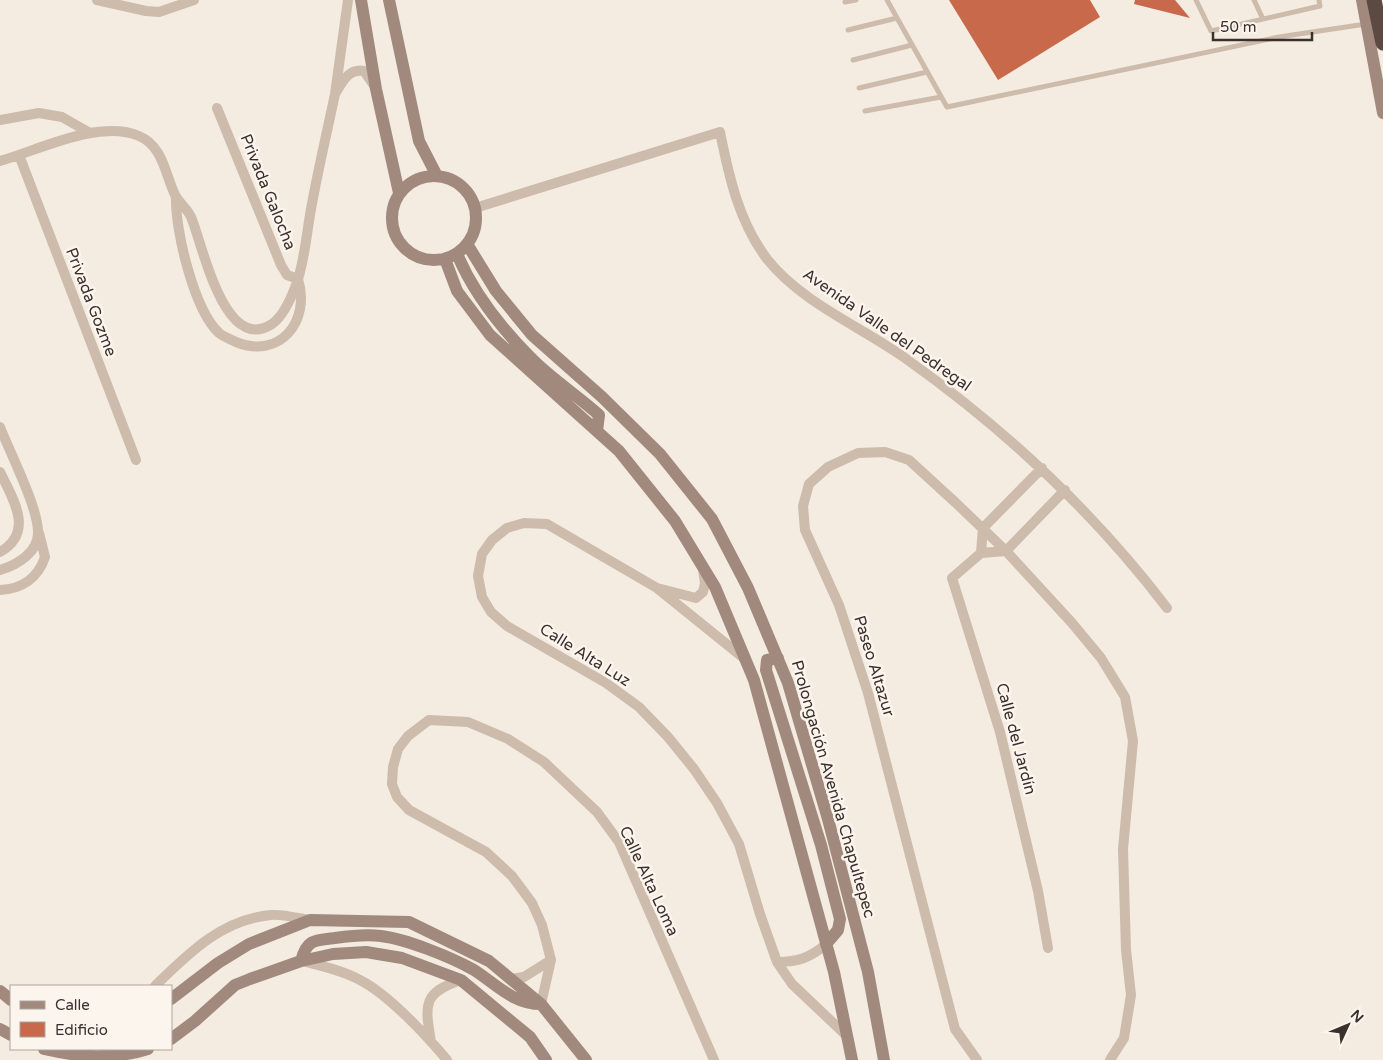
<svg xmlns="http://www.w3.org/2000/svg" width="1383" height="1060" viewBox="0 0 1383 1060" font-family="'Varela Round',sans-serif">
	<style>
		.building { fill: #c8694b }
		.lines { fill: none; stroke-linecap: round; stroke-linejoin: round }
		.lane { stroke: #cdbbac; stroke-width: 5 }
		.street { stroke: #cdbbac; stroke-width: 10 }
		.secondary { stroke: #a18a7d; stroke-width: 12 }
		.highway { stroke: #5c4a42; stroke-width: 15 }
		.labels { text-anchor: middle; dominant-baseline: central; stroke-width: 5; stroke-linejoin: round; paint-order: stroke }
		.street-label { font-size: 16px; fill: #3b302b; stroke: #fbf5ee }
	</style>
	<rect width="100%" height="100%" fill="#f4ebe1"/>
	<path class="building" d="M949,0H1090L1100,17L998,80Z
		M1135,0H1175L1190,18L1134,4Z"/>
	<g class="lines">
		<path class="lane" d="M887,0L947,107L1279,37L1366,24
			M1196,0L1211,31L1320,6L1319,0
			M1254,0L1263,19
			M845,2L856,0
			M848,30L897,18
			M853,60L912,45
			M859,88L927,72
			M865,111L941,97"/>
		<path class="street" d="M97,0L146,11L159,12L194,0
			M348,0L335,94C342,83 348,68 364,71L375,87
			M217,108L281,265L287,275L298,279
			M0,120L39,113L62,117L90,133
			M19,155L136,460
			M0,161C39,150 99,119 139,136C163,146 165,174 175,195C179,203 187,208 191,217C203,245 224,355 272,324C285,315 293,294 298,279C305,257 307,231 311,209C318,170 327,132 335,94
			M176,197C175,230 194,310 219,333C223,337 231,339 236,342C280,360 311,321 298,279
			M475,208L720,132C729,177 739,222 767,259C802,303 860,326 905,358C1005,429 1093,511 1167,608
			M0,427C10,453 38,507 38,532C39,552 17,565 0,570
			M1042,468L983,528L981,553L1006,551L1065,490
			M0,472C13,499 35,532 0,552
			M981,553L952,578L1000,732L1038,891L1048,948
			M703,569L705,583L703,592L696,598L657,588L745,659
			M657,588L547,524L524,523L507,528L492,540L482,554L478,576L482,597L491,612L507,626L606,683L639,707L668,737L694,769L717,803L739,844L760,914L777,962
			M0,590C22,589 38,578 45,557L39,533
			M826,944C810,958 798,962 777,962L792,984L847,1036
			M551,960L542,925L532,903L512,876L486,852L409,810L397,797L392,784L393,767L398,749L408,736L429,720L468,722L508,739L544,762L597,812L619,842L714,1060
			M302,961C321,966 342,970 360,980C389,995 426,1035 447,1060
			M510,979L524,977L551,960L541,1004
			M155,986C189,953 221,920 271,915C283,914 297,918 309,920
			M431,1042C425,1005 422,993 461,980
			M977,1060L955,1029L868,693L839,605L805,530L803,506L809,484L828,467L858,453L885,452L909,460L956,503L1006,551L1072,623L1101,658L1125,697L1133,741L1123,849L1126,950L1131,995L1124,1038L1110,1060"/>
		<path class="secondary" d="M361,0L376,89L399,193
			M389,0L419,141L437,176
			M1362,0L1383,113
			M392 218a42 42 0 1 1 84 0a42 42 0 1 1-84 0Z
			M467,244L496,291L532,335L602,397L660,454L712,519L748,588L788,683L828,819L868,972L884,1060
			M457,254C473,292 501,328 531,358C549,377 578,396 599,415L597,431
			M445,259L457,291L490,335L619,451L675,521L715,587L754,680L834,972L852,1060
			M778,658L767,660L766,670L821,845L840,919L838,930L826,944
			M301,961C307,939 315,940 335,938C349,936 366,934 381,936C406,939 451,957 474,970C496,984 513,1004 541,1004
			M0,991L11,1000
			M171,999L218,963L249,944L310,920L409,922L489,961L541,1004L586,1060
			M0,1029L11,1035
			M171,1039L195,1021L235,985L250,979L301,961L333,954L366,952L402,958L461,980L530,1037L546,1060
			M44,1049C79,1057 113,1060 148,1049"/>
		<path class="highway" d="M1374,0L1383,43"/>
	</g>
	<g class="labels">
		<g class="street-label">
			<text transform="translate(268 192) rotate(68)">Privada Galocha</text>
			<text transform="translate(91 302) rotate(69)">Privada Gozme</text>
			<text transform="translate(887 330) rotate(35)">Avenida Valle del Pedregal</text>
			<text transform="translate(585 655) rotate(32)">Calle Alta Luz</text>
			<text transform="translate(874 666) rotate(73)">Paseo Altazur</text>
			<text transform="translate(1016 739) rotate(75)">Calle del Jardín</text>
			<text transform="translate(833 789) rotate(74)">Prolongación Avenida Chapultepec</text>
			<text transform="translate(649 881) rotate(65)">Calle Alta Loma</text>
		</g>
	</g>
	<rect x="10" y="985" width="162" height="65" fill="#fbf5ee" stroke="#aea6a0"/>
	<rect x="20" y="1001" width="25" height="8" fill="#a18a7d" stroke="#aea6a0"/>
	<text x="55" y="1010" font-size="15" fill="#3b302b">Calle</text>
	<rect x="20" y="1022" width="25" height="15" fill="#c8694b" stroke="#aea6a0"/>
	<text x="55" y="1035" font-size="15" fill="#3b302b">Edificio</text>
	<g transform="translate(1348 1025) rotate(46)" stroke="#fbf5ee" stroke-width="4" paint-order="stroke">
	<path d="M0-4L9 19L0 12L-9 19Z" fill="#3b302b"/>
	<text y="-8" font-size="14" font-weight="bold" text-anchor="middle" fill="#3b302b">N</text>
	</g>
	<path d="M1213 32v8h99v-8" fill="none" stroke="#3b302b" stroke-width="2.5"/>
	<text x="1220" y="32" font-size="15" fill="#3b302b" stroke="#fbf5ee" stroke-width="4" paint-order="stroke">50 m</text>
</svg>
